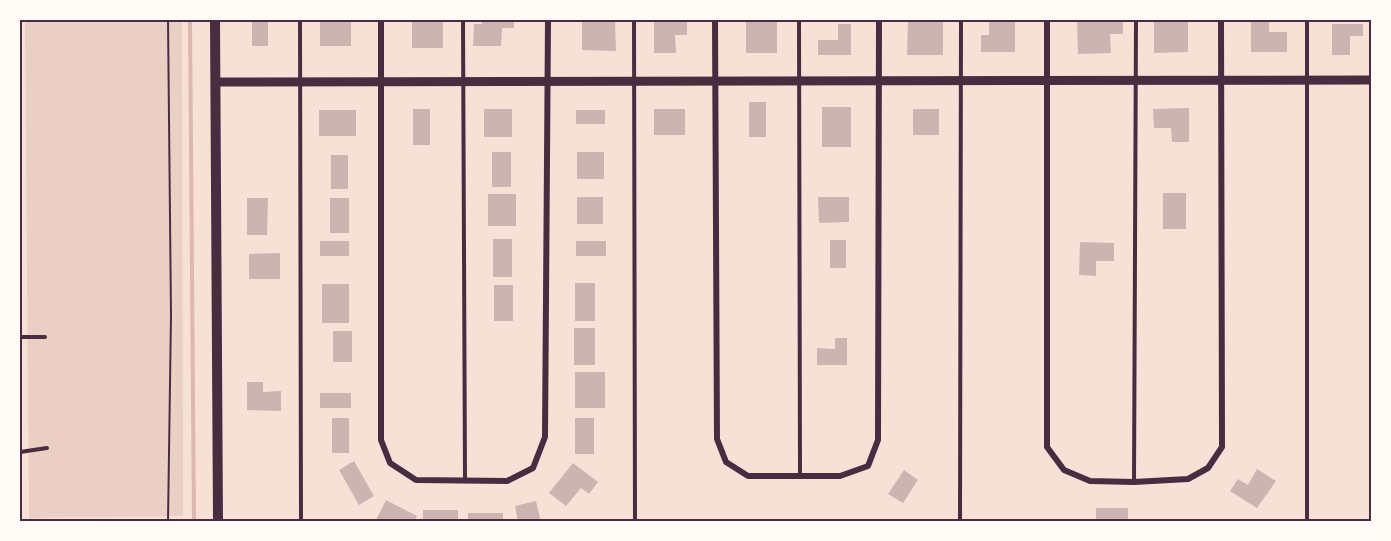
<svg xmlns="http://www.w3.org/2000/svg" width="1391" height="541" viewBox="0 0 1391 541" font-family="Inter,sans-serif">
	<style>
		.green { fill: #ebcfc5 }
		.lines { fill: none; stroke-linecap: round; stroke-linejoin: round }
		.stream { stroke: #dcb8b0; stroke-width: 4 }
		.building { fill: #ccb4b1 }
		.path { stroke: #4a2c40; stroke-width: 2 }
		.service { stroke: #4a2c40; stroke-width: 4 }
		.minor { stroke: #4a2c40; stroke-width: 6 }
		.tertiary { stroke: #4a2c40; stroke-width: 9 }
		.secondary { stroke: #4a2c40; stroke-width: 10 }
		.neatline { fill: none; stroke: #4a2c40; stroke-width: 2 }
	</style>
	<rect width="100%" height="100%" fill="#f7e1d7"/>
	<path class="green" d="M25,20H182L183,516L29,518Z"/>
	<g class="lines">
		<path class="stream" d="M190,20L194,522"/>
	</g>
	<path class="building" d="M252,20H268V46H252Z
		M320,20H351V46H320Z
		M412,20H443V48H412Z
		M482,20H514V28H502L501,46H473L474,24H482Z
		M582,20H615L616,51L582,50Z
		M654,20H687V35H675L676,53H654Z
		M908,20H943V55H907Z
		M1077,20H1123V34H1110L1111,53L1078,54Z
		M1154,20H1188V52L1154,53Z
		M1251,20H1269V32H1287V52H1251Z
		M746,21H777V53H746Z
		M989,22H1015V52H981V35H989Z
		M838,24H851V55H818V40H838Z
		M1332,24H1363V36H1350V55H1332Z
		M749,102H766V137H749Z
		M822,107H851V147H822Z
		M1189,108V142H1172L1171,128H1154L1153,109Z
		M413,109H430V145H413Z
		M484,109H512V137H484Z
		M654,109H685V135H654Z
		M913,109H939V135H913Z
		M319,110H356V136H319Z
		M576,110H605V124H576Z
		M492,152H511V187H492Z
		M577,152H604V179H577Z
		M331,155H348V189H331Z
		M1163,193H1186V229H1163Z
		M488,194H516V226H488Z
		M577,197H603V224H577Z
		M818,197H849V222L819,223Z
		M247,198H268L267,235H247Z
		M330,198H349V233H330Z
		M493,239H512V277H493Z
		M830,240H846V268H830Z
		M320,241H349V256H320Z
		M576,241H606V256H576Z
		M1080,242L1114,243V261H1096V276L1079,275Z
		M280,253V279H249V254Z
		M575,283H595V321H575Z
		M322,284H349V323H322Z
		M494,285H513V321H494Z
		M574,328H595V365H574Z
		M333,331H352V362H333Z
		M835,338H847V365H817V348L835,349Z
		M575,372H605V408H575Z
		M247,382H263V392L281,391V411L247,410Z
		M320,393H351V408H320Z
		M332,418H349V453H332Z
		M575,418H594V454H575Z
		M354,461L374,496L359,505L339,470Z
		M573,463L598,482L589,494L581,488L566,506L549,493Z
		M1257,469L1276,481L1257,508L1230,491L1238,479L1248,485Z
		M904,470L918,480L903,503L888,494Z
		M386,500L417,516L414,522H375Z
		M536,501L541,522H518L515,506Z
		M1096,508H1128V522H1096Z
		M423,510H458V522H423Z
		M468,513H503V522H468Z"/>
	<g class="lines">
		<path class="path" d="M168,20L171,315L168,522"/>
		<path class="service" d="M300,20L301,522
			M463,20L465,481
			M634,20L635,522
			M799,20L800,475
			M20,337H45
			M20,452L47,448
			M1134,482L1136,20
			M960,522L961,20
			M1307,522V20"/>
		<path class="minor" d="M381,20V440L390,463L416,480L507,481L533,468L545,437L548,20
			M715,20L717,439L726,462L748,476H840L868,466L878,440L879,20
			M1047,20V447L1064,470L1090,481L1134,482L1188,479L1208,468L1222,447L1221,20"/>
		<path class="tertiary" d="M217,82L1372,80"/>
		<path class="secondary" d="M215,20L218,522"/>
	</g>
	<rect width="1391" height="541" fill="none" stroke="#fffaf5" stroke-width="42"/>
	<rect x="21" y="21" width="1349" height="499" class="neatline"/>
</svg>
